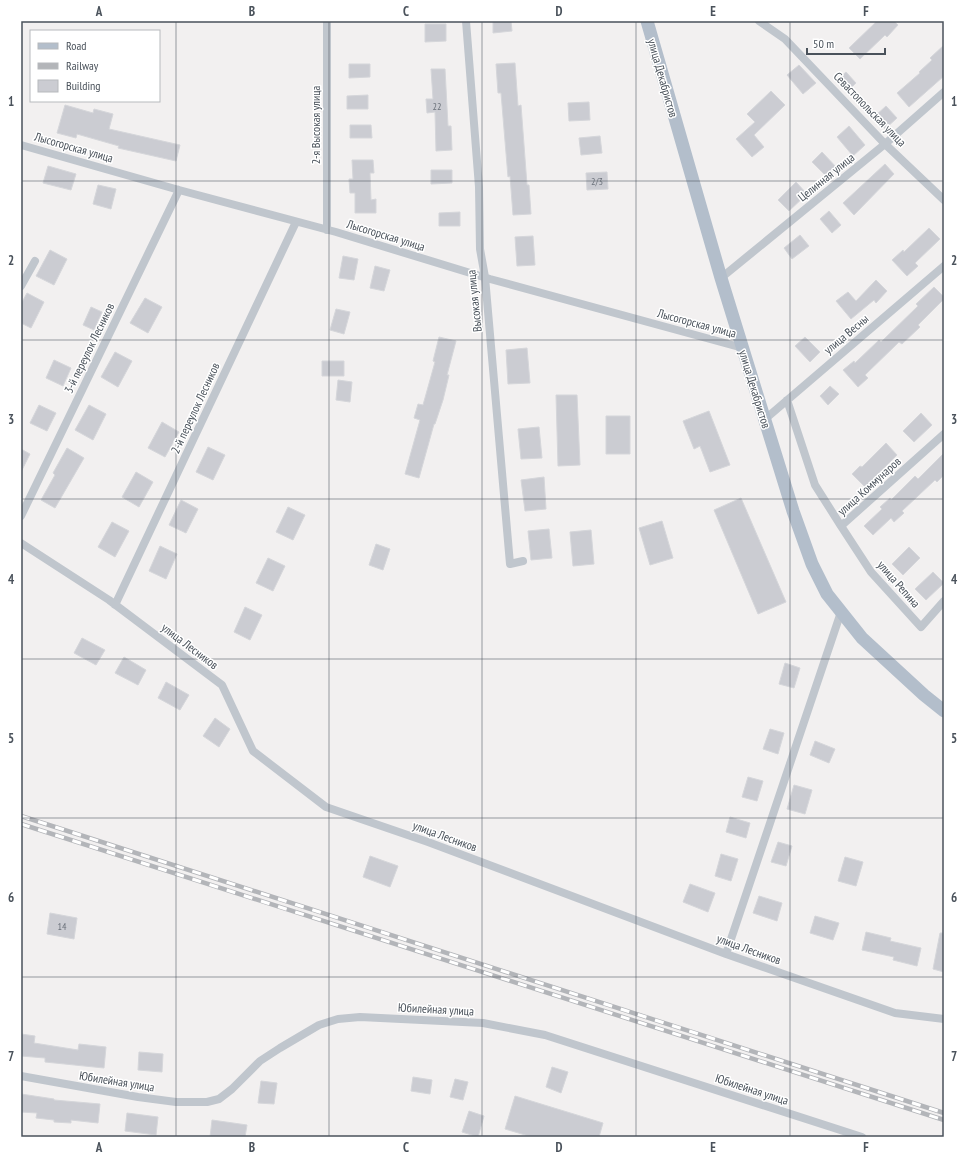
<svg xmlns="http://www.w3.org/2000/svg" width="965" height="1158" viewBox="0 0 965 1158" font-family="'PT Sans Narrow',sans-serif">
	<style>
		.building { fill: #cbccd2; stroke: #d5d6da }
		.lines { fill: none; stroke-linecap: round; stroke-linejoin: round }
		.minor { stroke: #c0c6cd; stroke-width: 8 }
		.primary { stroke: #b3becb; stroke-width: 13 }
		.rail-casing { stroke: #b3b5b9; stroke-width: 4.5 }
		.rail { stroke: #fff; stroke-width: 3; stroke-dasharray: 9; stroke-linecap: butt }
		.grid { fill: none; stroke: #4a525b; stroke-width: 1; stroke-opacity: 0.55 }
		.labels { text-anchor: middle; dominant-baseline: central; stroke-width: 3; stroke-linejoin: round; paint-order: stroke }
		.number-label { font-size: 10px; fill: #6a7079 }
		.street-label { font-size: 12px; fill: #4a525b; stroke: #fff }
		.neatline { fill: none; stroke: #4a525b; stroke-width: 1.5 }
		.grid-label { font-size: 13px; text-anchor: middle; font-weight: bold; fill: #4a525b }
	</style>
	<rect width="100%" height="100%" fill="#f2f0f0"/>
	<path class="building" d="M493,21H511L512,31L493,33Z
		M877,21H894L898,25L887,37L885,35L860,59L849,48Z
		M425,24H446V41L425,42Z
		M944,45V76L909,107L897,93L920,73L919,72L932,60L930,58Z
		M515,63L518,106L521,105L527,185H529L531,214L513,215L510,176L508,177L501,93H498L496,64Z
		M349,64H370V77L349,78Z
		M799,65L816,83L803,94L787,75Z
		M431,69H445L448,126H451L452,150L436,151L435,112L427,113L426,99H433Z
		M846,72L856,83L848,91L837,80Z
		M771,91L785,105L754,135L764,147L752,157L736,139L755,122L747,114Z
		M368,95V109H347V96Z
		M589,102L590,120L569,121L568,103Z
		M65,105L93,113L94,109L113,114L109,129L180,145L176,161L118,148L119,146L77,134L76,138L57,133Z
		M886,106L897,118L885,129L874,117Z
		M350,125H371L372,138H350Z
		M849,126L865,145L853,156L837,137Z
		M600,136L602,153L581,155L579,138Z
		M822,152L837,168L827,177L812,162Z
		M352,160H373L374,173H370L371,200L376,199V213H355V193H350L349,179H353Z
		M885,164L894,174L854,215L843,203Z
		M48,166L76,174L71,190L43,183Z
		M431,170H452V183L431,184Z
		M607,172L608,189L587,190L586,173Z
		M796,182L807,194L789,211L778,200Z
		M98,185L116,189L111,209L93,204Z
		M829,211L841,225L832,233L820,219Z
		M460,212V226H439V213Z
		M929,228L940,239L915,263L918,266L907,276L892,260L903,250L904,252Z
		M800,235L809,246L792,259L784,248Z
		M533,236L535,265L517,266L515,237Z
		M50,250L67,259L54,285L36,276Z
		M343,256L358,259L354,280L339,278Z
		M375,266L390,270L384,291L370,288Z
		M876,280L887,291L876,303L874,300L851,319L836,301L848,292L856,301Z
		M934,287L944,297V299L918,325L920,327L902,344L899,342L865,375L868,378L858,387L843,370L854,361L855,363L879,340L881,342L918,306L916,304Z
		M27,293L44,302L31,328L21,323V304Z
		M145,298L162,307L148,333L130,323Z
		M91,307L102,312L94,330L83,325Z
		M336,309L350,312L344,334L330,330Z
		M439,337L456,341L447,375H449L443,400L435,424H434L419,478L405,474L420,420L414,418L418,404L423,405L435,362L433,361Z
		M805,337L820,352L810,362L795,346Z
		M527,348L530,383L508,384L506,350Z
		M115,352L132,361L118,387L101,377Z
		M54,360L71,368L63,386L46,378Z
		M322,361H344V376H322Z
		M338,380L352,382L350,402L336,400Z
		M830,386L839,394L828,405L820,396Z
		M556,395H577L580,465L558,466Z
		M39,405L56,413L47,431L30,423Z
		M89,405L106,414L93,440L75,430Z
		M709,411L730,465L710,472L700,446L694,449L683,421Z
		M921,413L932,425L914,442L903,431Z
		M606,416H630V454H606Z
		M162,422L179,432L165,457L148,448Z
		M539,427L542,458L521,459L518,429Z
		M886,443L897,455L865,487L852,474L860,466L862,467Z
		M208,447L225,455L213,480L196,472Z
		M67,448L84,458L55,508L41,500L55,475L53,473Z
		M21,449L30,454L21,472Z
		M944,453V475L937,482L935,480L902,511L904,513L894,522L891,518L873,535L864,526L882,509L880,507L890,498L891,500L915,476L918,479Z
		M136,472L153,482L139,507L122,497Z
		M544,477L546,509L525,511L521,480Z
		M741,498L786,602L758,614L714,510Z
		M181,500L198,509L186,533L169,525Z
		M288,507L305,515L293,540L276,532Z
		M662,521L673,558L650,565L639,528Z
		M112,522L129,531L115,557L98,547Z
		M549,529L552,558L531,560L528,531Z
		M591,530L594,564L573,566L570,532Z
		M376,544L390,549L383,570L369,565Z
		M160,546L177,554L166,579L149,571Z
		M909,547L920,558L903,575L892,564Z
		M268,558L285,566L273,591L256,583Z
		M933,572L944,583L926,600L915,589Z
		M245,607L262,615L250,640L234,632Z
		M82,638L105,650L96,665L74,653Z
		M124,657L146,670L138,685L115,673Z
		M785,663L800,668L794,688L779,684Z
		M166,682L189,695L180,710L158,698Z
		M215,718L230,729L219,747L203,736Z
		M770,729L784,733L778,754L763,749Z
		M815,741L835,749L829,763L810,755Z
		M748,777L763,781L757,801L742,797Z
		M794,785L812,790L805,814L787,809Z
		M730,817L750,823L746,838L726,832Z
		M778,842L792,846L786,866L771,862Z
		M721,854L738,859L731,881L715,876Z
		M370,856L398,866L390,887L363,877Z
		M845,857L863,862L856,886L838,881Z
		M690,884L715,893L708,912L683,902Z
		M759,896L782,903L777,921L753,913Z
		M50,913L77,918L74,939L47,934Z
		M815,916L839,923L833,940L810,933Z
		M866,932L891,938L890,941L921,948L917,966L893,960L894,957L862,950Z
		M940,933H944V972L933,969Z
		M21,1034L35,1036L34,1043L78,1050L79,1044L106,1047L104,1068L45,1062V1058L21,1056Z
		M139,1052L163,1054L162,1072L138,1070Z
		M552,1067L568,1072L561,1093L546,1087Z
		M413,1077L432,1080L430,1094L411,1091Z
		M455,1079L468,1082L463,1100L450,1097Z
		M261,1081L277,1083L274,1104L258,1103Z
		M21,1094L54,1099V1100L100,1104L98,1123L71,1120V1123L54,1122V1120L36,1118L37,1113L21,1112Z
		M515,1096L603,1123L599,1137H532L505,1129Z
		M469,1111L484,1116L478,1137L462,1132Z
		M127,1113L158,1117L156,1135L125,1131Z
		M212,1120L247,1125L245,1137H210Z"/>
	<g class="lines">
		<path class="minor" d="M466,21L479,187L480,249L485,277L510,564L523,561
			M759,21L785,39L885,144L944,200
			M21,145L179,190L336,232L490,279L743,348
			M327,230V21
			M721,278L885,144L944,92
			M21,286L35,261
			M787,400L815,485L841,526L944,434
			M764,420L944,266
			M21,516L179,190
			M841,526L871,572L921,627L944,601
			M21,543L109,600L222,685L253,751L326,807L428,842L726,954L895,1013L944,1019
			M115,605L296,222
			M726,954L841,612
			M21,1076L138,1097L176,1102H207L219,1099L232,1089L260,1061L280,1048L319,1025L338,1019L360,1017L483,1023L545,1035L862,1137"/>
		<path class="primary" d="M647,21L721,278L793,511L812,564L827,594L862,638L924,695L944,711"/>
		<g class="rail-casing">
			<path id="rail" d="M21,816L944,1113
				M21,824L944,1120"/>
		</g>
		<use href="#rail" class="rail"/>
	</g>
	<path class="grid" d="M176,21V1137M329,21V1137M482,21V1137M636,21V1137M790,21V1137M21,181H944M21,340H944M21,499H944M21,659H944M21,818H944M21,977H944"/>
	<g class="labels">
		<g class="number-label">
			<text x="437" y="106">22</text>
			<text x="597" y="181">2/3</text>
			<text x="62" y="926">14</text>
		</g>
		<g class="street-label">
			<text transform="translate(663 78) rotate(74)">улица Декабристов</text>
			<text transform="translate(870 109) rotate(46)">Севастопольская улица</text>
			<text transform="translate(315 125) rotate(-90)">2-я Высокая улица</text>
			<text transform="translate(74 147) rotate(16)">Лысогорская улица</text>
			<text transform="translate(826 177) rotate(-39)">Целинная улица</text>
			<text transform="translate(386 235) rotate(17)">Лысогорская улица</text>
			<text transform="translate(474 301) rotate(-96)">Высокая улица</text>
			<text transform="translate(697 323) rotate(15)">Лысогорская улица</text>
			<text transform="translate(846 334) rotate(-40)">улица Весны</text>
			<text transform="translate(89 348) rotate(-64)">3-й переулок Лесников</text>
			<text transform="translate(755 389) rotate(73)">улица Декабристов</text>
			<text transform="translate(195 408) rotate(-65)">2-й переулок Лесников</text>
			<text transform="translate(869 486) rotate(-42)">улица Коммунаров</text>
			<text transform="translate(899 584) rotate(49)">улица Репина</text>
			<text transform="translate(190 646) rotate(37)">улица Лесников</text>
			<text transform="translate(445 836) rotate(20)">улица Лесников</text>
			<text transform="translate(749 949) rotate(20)">улица Лесников</text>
			<text transform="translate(436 1009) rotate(3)">Юбилейная улица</text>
			<text transform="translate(117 1081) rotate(9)">Юбилейная улица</text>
			<text transform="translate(752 1089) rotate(18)">Юбилейная улица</text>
		</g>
	</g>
	<rect width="965" height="1158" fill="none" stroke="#ffffff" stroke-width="44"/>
	<rect x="30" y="30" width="130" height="72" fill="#ffffff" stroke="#b7babd"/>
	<rect x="38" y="43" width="20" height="6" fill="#b3becb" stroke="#b7babd"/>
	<text x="66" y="50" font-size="12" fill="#4a525b">Road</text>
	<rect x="38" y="63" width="20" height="6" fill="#b3b5b9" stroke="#b7babd"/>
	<text x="66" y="70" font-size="12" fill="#4a525b">Railway</text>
	<rect x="38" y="80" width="20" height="12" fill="#cbccd2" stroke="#b7babd"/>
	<text x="66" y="90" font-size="12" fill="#4a525b">Building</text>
	<path d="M807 48v6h78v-6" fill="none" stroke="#4a525b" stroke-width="2"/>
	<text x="813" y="48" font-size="12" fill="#4a525b" stroke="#ffffff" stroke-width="3" paint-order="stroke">50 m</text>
	<rect x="22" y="22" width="921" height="1114" class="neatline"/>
	<g class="grid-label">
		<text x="99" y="16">A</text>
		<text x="252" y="16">B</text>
		<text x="406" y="16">C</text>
		<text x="559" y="16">D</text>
		<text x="713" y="16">E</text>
		<text x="866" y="16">F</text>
		<text x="11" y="106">1</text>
		<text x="954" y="106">1</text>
		<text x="11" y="265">2</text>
		<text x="954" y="265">2</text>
		<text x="11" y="424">3</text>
		<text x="954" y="424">3</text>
		<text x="11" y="584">4</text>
		<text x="954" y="584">4</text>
		<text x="11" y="743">5</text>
		<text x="954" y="743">5</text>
		<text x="11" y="902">6</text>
		<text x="954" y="902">6</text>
		<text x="11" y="1061">7</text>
		<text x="954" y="1061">7</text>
		<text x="99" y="1152">A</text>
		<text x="252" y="1152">B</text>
		<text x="406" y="1152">C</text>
		<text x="559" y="1152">D</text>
		<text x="713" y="1152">E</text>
		<text x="866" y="1152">F</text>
	</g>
</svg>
